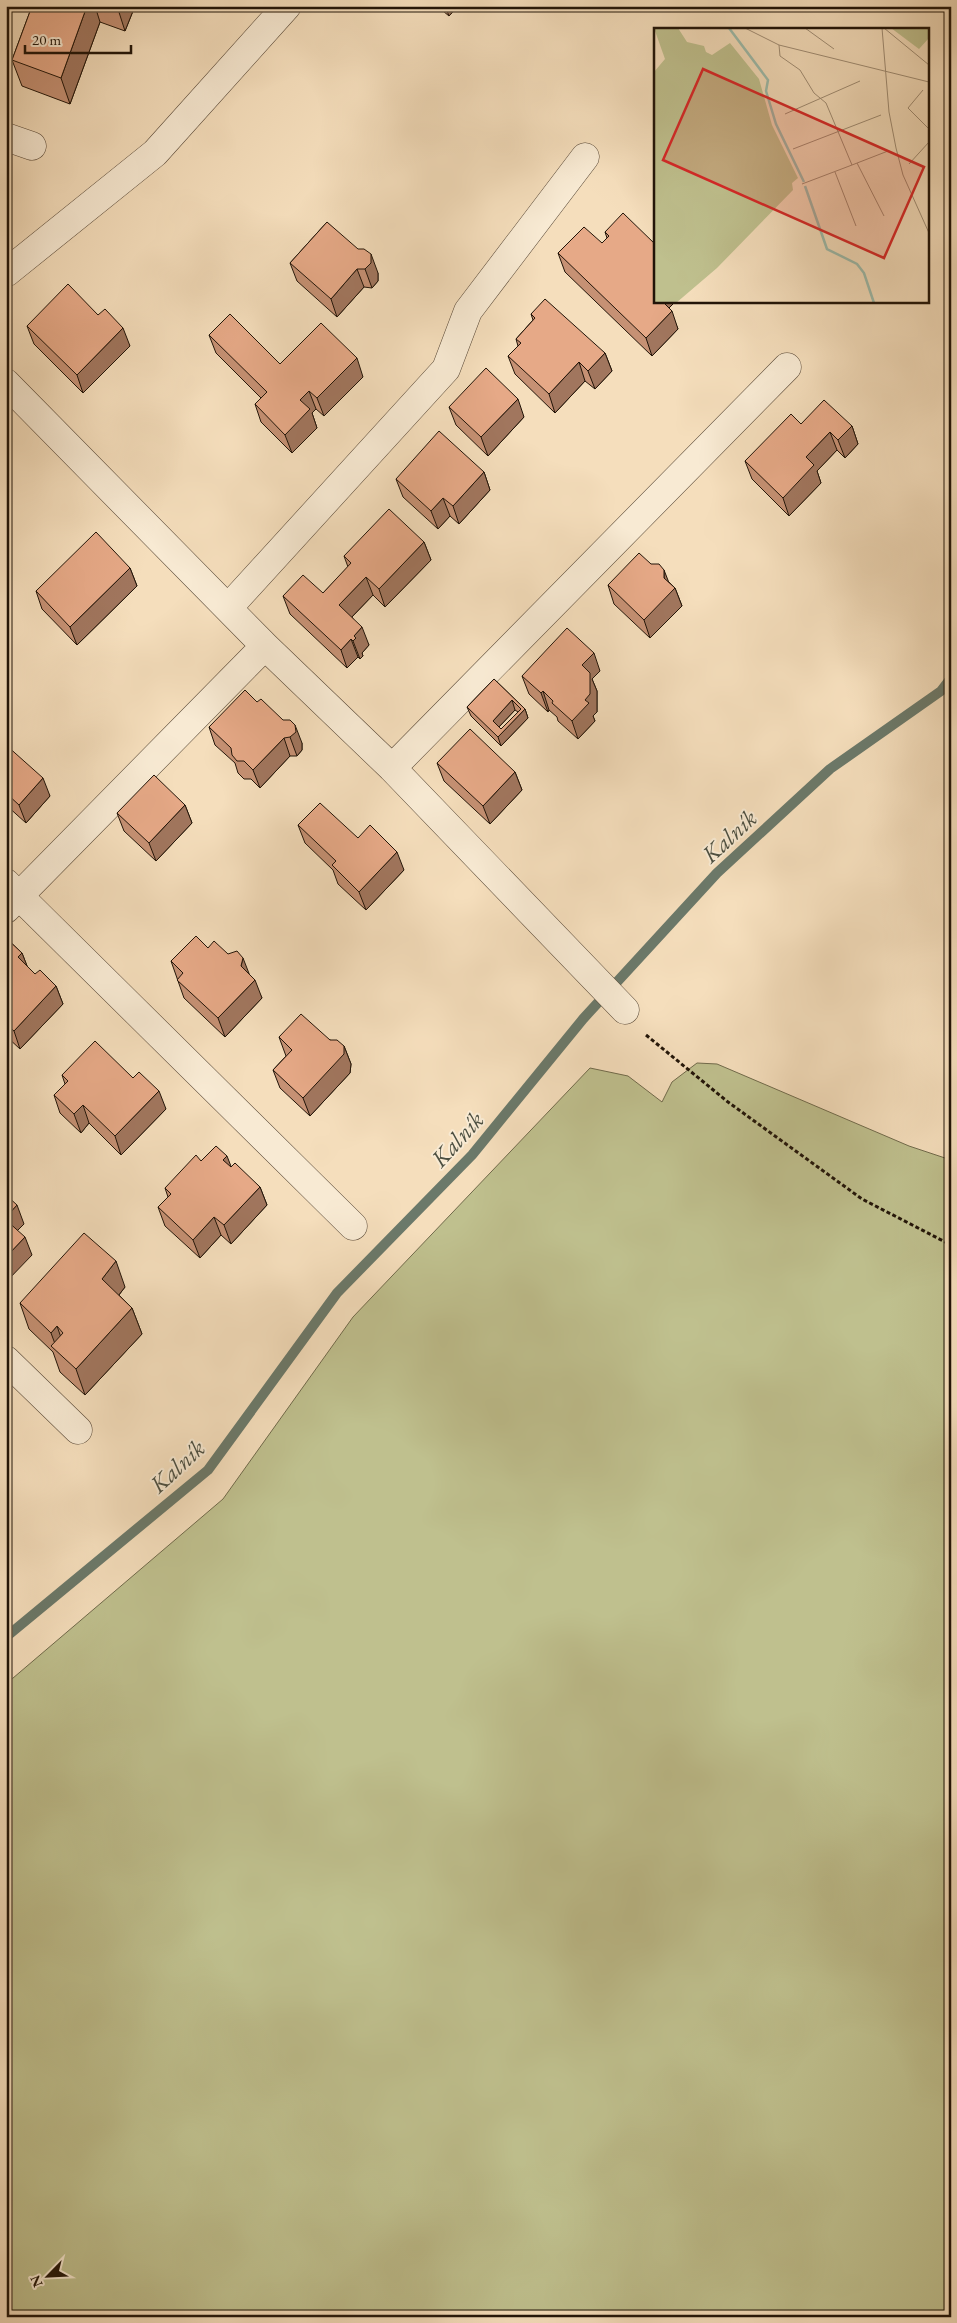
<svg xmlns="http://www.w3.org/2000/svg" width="957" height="2323" viewBox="0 0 957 2323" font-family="'EB Garamond',serif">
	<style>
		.green { fill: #bfc08e; stroke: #706a4b }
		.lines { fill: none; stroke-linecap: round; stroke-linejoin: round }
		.stream { stroke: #6b796a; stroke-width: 10 }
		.minor-casing { stroke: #564635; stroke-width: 29 }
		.tertiary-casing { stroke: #564635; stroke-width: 29 }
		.path { stroke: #211408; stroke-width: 3; stroke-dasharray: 4 2.5; stroke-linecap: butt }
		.minor { stroke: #f8ead3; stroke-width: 28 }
		.tertiary { stroke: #f8ead3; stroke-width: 28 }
		.wall { fill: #c69174; stroke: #211408; fill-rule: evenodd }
		.shaded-wall { fill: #a1765e; stroke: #211408 }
		.building { fill: #e6a987; stroke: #211408; fill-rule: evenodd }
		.labels { text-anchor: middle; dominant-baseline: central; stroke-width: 4; stroke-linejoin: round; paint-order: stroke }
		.water-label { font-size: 24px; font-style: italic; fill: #4c4f41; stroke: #f8ead3 }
		.inset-river { fill: none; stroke: #9dbcac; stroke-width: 2.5 }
		.inset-road { fill: none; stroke: #a08d74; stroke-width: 1 }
		.view { fill: #d62828; fill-opacity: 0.15; stroke: #d62828; stroke-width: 2.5 }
		.inset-edge { fill: none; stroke: #211408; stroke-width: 2.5 }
	</style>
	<rect width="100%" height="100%" fill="#f5debc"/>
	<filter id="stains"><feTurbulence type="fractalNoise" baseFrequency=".004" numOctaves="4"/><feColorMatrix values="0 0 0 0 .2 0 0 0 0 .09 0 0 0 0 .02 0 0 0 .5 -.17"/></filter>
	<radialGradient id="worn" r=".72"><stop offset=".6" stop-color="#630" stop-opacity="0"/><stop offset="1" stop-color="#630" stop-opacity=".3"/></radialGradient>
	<path class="green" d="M697,1063L717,1064L909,1146L951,1160V2317H6V1684L223,1499L353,1317L590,1068L628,1076L662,1102L672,1082Z"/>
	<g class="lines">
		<path class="stream" d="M6,1637L208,1470L337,1293L472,1155L583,1019L717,873L830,769L941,691L951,678"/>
		<g class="minor-casing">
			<path id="minor" d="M6,137L32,146
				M6,383L265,646L6,909
				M228,608L446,369L468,311L585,157
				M265,646L392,768L625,1010
				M392,768L787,367
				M6,883L353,1226
				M6,1360L78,1430"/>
		</g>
		<g class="tertiary-casing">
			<path id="tertiary" d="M6,273L155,153L287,6"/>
		</g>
		<path class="path" d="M646,1035L728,1102L862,1199L951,1245"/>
		<use href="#minor" class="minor"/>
		<use href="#tertiary" class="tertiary"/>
	</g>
	<path class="wall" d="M32,6H135L125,31L100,22L70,104L22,86L12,60Z
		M437,6H458L449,16Z
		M327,222L378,273V281L372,288L364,287L337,317L297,281L290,263Z
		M605,232L656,245V301H676L669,308L678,329L652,356L565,272L558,253L602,243L607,238Z
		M531,314L605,353L612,371L595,389L585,381L555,413L515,374L508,356L518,346L516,339L533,320Z
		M27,326L130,346L83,393L34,344Z
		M209,335L280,364L363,377L324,416L316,409L312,413L317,428L292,453L261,422L255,404L261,398L216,353Z
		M449,407L524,417L488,456L456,425Z
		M801,424L852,426L858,444L845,458L837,450L817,471L821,483L789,516L752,479L745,461Z
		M484,472L490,490L459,524L450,516L438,529L403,497L396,479Z
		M424,542L431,560L385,607L373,595L352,617L369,645L362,653L363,656L360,659L358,657L347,668L290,614L283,596L323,593L348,567L344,556Z
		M130,568L137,586L77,645L42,609L36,591Z
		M668,581L675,588L682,606L650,638L614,604L608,585Z
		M600,671L592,679L597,691V712L593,716L595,721L578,739L558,721L557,717L549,710L548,712L529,694L522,676Z
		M494,679L525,709L528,718L501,746L471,716L467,707ZM515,710L518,712L501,729L499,727Z
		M257,702L302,743V750L297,756H290L260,788L251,779H244L238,773L235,763L215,745L209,727Z
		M6,745L50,796L26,823L6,805Z
		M437,763L515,772L522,790L490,824L444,781Z
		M185,805L192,823L156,861L124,831L117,813Z
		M298,825L358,838L404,870L366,910L338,884L333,870L305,843Z
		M6,938L22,953L27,966L35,974L56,986L63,1004L20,1049L6,1036Z
		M208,948L249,974L262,998L225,1037L184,998L171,961Z
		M279,1037L330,1040L344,1046L351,1064L350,1073L310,1116L280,1088L273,1070L286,1056Z
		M62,1075L133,1078L166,1109L121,1155L89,1123L81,1133L60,1113L54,1095L65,1084Z
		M201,1161L231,1167L260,1187L267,1205L231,1244L221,1235L200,1258L165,1226L158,1207L168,1197L165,1188Z
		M125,1287L119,1295L132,1308L142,1334L85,1395L60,1372L53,1352L29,1329L20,1303Z"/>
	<path class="shaded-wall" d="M87,6H95L100,22L70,104L61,78Z
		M117,6H135L125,31Z
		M445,6H458L449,16Z
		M371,254L378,273V281L372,288L365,269Z
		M357,269L364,287L337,317L331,299Z
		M659,301H676L663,314Z
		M672,311L678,329L652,356L646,338Z
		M123,328L130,346L83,393L77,375Z
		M605,353L612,371L595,389L588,371Z
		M357,358L363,377L324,416L317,398Z
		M579,362L585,381L555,413L549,394Z
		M309,391L316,409L312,413L317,428L292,453L285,435L300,400Z
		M518,399L524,417L488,456L481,437Z
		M852,426L858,444L845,458L838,440Z
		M830,432L837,450L817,471L821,483L789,516L783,498L806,457Z
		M484,472L490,490L459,524L453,506Z
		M443,498L450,516L438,529L431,511Z
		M424,542L431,560L385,607L379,589Z
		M130,568L137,586L77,645L70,627Z
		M664,570L671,588H675L682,606L650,638L644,620L664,578Z
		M366,577L373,595L346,623L339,605Z
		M362,627L369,645L362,653L363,656L360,659L353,641L354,636Z
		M351,639L358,657L347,668L341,650Z
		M594,653L600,671L592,679L597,691V712L593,716L595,721L578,739L572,721L585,700L582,665Z
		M543,691L549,710L548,712L541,693Z
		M512,700L515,710L496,730L493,721Z
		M525,709L528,718L501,746L498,737Z
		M295,725L302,743V750L297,756L290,737Z
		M284,738L290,756L260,788L253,770Z
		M515,772L522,790L490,824L483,806Z
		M43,778L50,796L26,823L19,805Z
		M185,805L192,823L156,861L149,843Z
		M397,852L404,870L366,910L359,892Z
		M22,953L29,971L18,957Z
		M243,958L250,976L241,966Z
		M255,980L262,998L225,1037L218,1018Z
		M56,986L63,1004L20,1049L14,1031Z
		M344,1046L351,1064L350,1073L310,1116L303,1098Z
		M159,1091L166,1109L121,1155L115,1136Z
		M83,1105L89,1123L81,1133L74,1114Z
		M227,1156L234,1174L223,1160Z
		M260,1187L267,1205L231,1244L224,1225Z
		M17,1205L24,1224L11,1237L6,1224V1217Z
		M214,1217L221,1235L200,1258L193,1240Z
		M25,1237L32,1255L6,1282V1257Z
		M116,1261L125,1287L111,1305L102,1279Z
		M132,1308L142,1334L85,1395L76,1369Z
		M57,1326L66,1352H58L51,1333Z"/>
	<path class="building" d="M32,6H87L61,78L12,60Z
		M623,213L656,245V301H662L672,311L646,338L558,253L584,227L602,243L609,236L605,232Z
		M327,222L358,249H364L371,254V263L365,269H357L331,299L290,263Z
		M68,284L98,315L105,309L123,328L77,375L27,326Z
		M545,299L605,353L588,371L579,362L549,394L508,356L521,343L516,339L535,318L531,314Z
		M230,314L280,364L321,323L357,358L317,398L309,391L300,400L310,409L285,435L255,404L267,392L209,335Z
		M486,368L518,399L481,437L449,407Z
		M824,400L852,426L838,440L830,432L806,457L814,465L783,498L745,461L791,414L801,424Z
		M439,431L484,472L453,506L443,498L431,511L396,479Z
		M389,509L424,542L379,589L366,577L339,605L362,627L354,636L356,638L353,641L351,639L341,650L283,596L303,575L323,593L351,563L344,556Z
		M96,532L130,568L70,627L36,591Z
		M639,553L651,564H659L664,570V578L675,588L644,620L608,585Z
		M567,628L594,653L582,665L590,673V694L585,700L589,703L572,721L552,703L553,701L543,691L541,693L522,676Z
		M494,679L525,709L498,737L467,707ZM512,700L521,709L501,729L493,721Z
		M245,690L257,702L261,699L283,720H290L295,725L296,732L290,737L284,738L253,770L244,761H237L232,755L231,748L209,727Z
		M470,729L515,772L483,806L437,763Z
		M6,745L43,778L19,805L6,793Z
		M154,775L185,805L149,843L117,813Z
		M320,803L358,838L370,825L397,852L359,892L332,865L336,861L298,825Z
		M196,936L208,948L214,941L228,954L237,951L243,958L241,966L255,980L218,1018L177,980L183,973L171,961Z
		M6,938L22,953L18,957L35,974L40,970L56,986L14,1031L6,1024Z
		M301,1014L330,1040H337L344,1046V1054L303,1098L273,1070L292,1050L279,1037Z
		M95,1041L133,1078L139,1072L159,1091L115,1136L83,1105L74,1114L54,1095L68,1081L62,1075Z
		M216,1146L227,1156L223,1160L231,1167L235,1163L260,1187L224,1225L214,1217L193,1240L158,1207L171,1194L165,1188L196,1155L201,1161Z
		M6,1195L17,1205L6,1217Z
		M6,1220L25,1237L6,1257Z
		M84,1233L116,1261L102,1279L132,1308L76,1369L51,1346L63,1333L57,1326L51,1333L20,1303Z"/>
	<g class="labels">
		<g class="water-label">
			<text transform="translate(729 836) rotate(-43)">Kalník</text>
			<text transform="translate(457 1139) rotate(-48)">Kalník</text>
			<text transform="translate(177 1466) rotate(-43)">Kalník</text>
		</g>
	</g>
	<g transform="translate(654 28)">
		<rect width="275" height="275" fill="#f5debc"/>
		<path d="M0,0H24L33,14L50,18L52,24L58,27L76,15L105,51L118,97L144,150L138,155L139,162L63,240L22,275H0V44L11,31ZM237,0H275V10L265,21Z" fill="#bfc08e"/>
		<path class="inset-river" d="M75,0L114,52L112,63L122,96L150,154M151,158L173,221L203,236L210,245L220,275"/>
		<path class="inset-road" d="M91,0L125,17L275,54M151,0L180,21M228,0L235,84L242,120L249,147L275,205M230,0L275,37M125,17L126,28L146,42L160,65L172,75L198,137L234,123M269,62L254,80L275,101M131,86L206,53M139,121L227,87M203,135L230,188M255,136L275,114M181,144L202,198M148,156L198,137"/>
		<path class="view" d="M49,41L270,139L230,230L9,132Z"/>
		<rect width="275" height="275" class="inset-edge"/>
	</g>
	<rect width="957" height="2323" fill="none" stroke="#f5debc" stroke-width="25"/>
	<rect x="8" y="8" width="942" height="2308" fill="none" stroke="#211408" stroke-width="2.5"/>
	<rect x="12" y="12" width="932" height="2298" fill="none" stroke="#211408"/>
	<g transform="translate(48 2276) rotate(246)" stroke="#f8ead3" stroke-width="4" paint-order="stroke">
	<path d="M0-4L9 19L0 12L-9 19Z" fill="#211408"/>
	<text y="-8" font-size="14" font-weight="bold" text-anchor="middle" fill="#211408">N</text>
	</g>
	<path d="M25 45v8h106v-8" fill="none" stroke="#211408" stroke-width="2.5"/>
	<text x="32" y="45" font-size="15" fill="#211408" stroke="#f8ead3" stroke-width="4" paint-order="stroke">20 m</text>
	<rect width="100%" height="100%" filter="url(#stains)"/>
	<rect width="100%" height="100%" fill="url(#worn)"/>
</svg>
